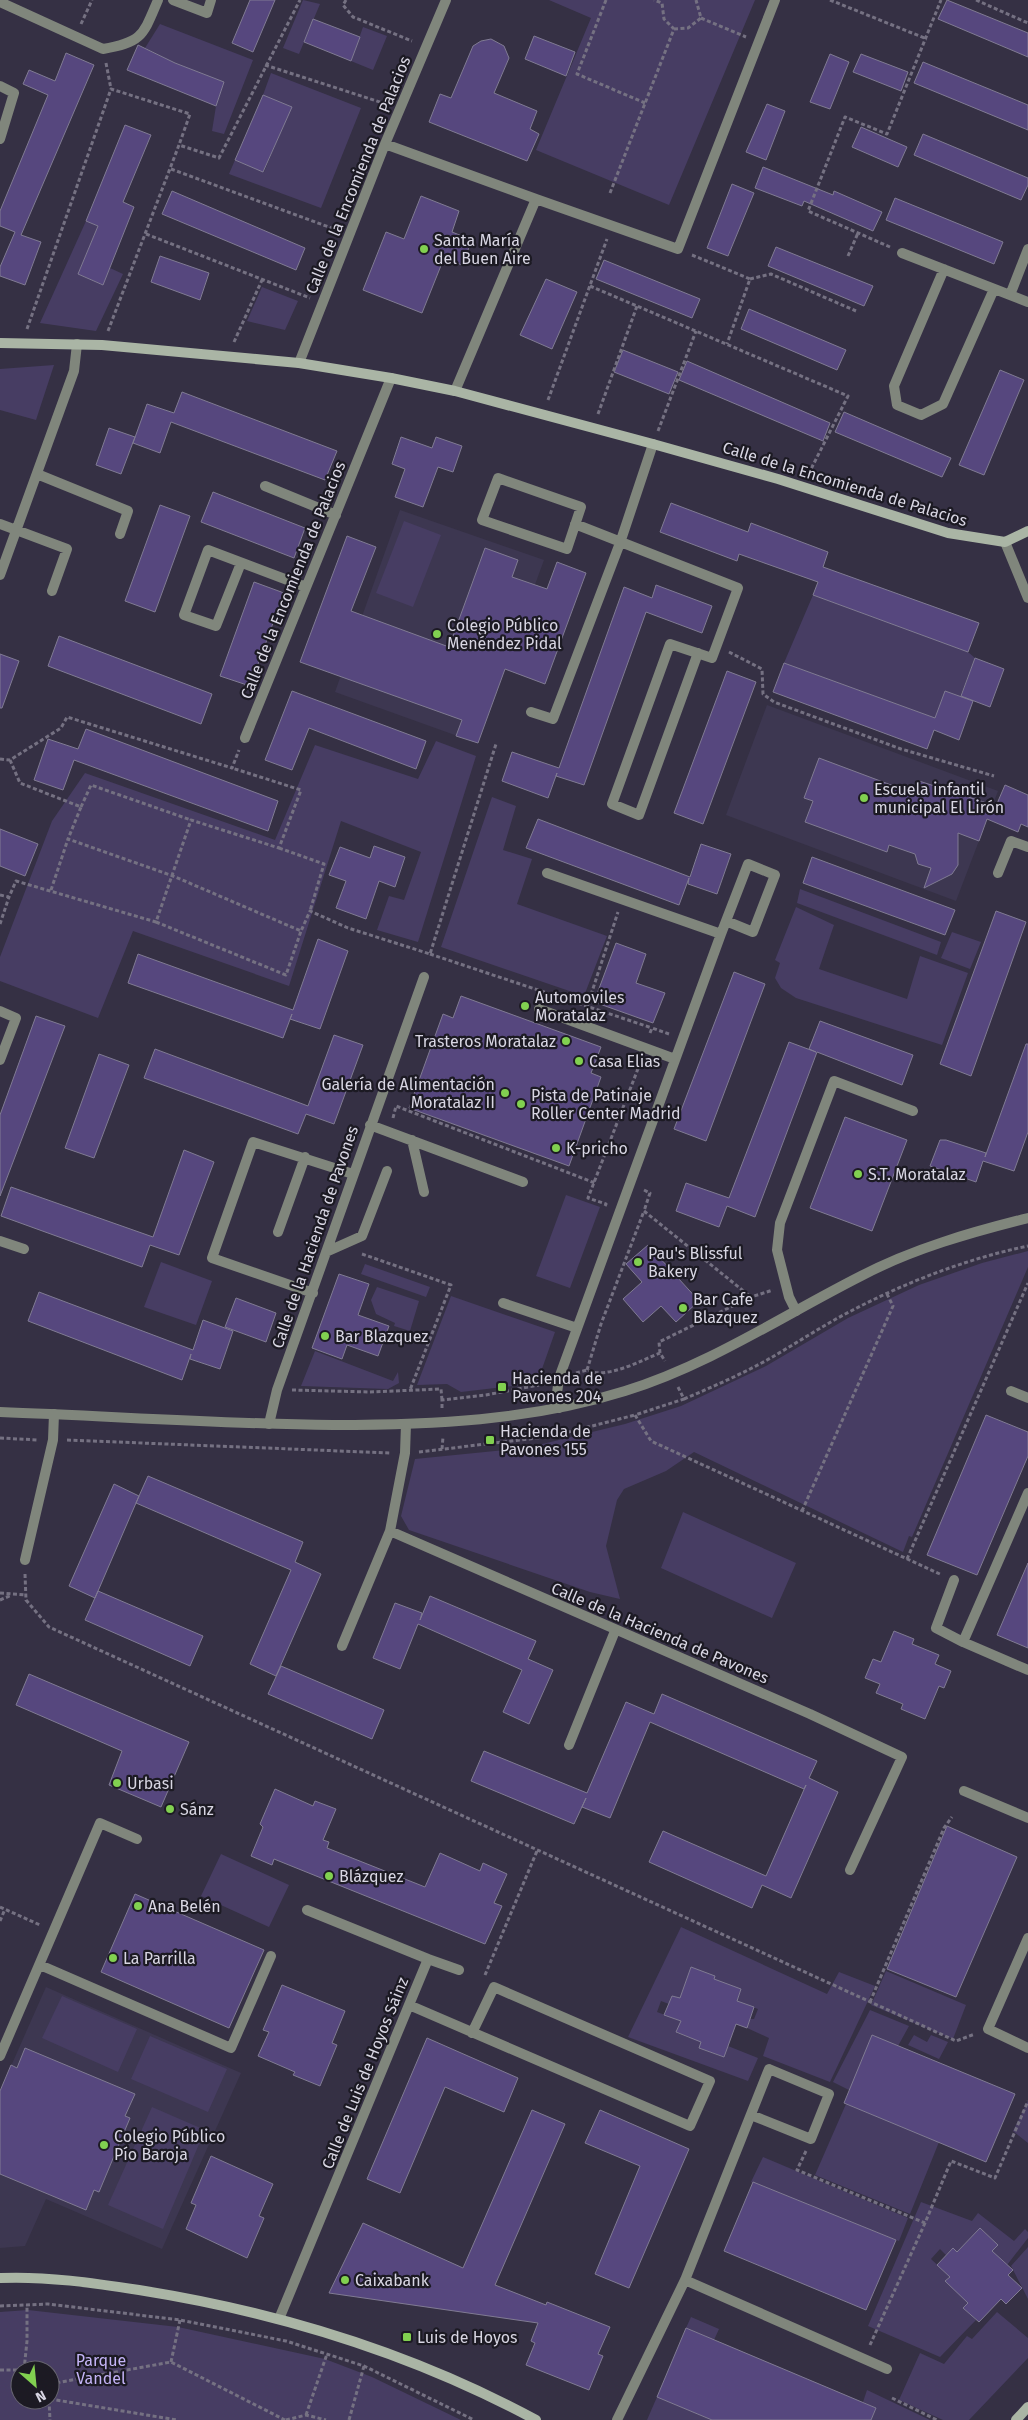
<svg xmlns="http://www.w3.org/2000/svg" width="1028" height="2420" viewBox="0 0 1028 2420" font-family="'Fira Sans',sans-serif">
	<style>
		.built { fill: #3d3751 }
		.green { fill: #473d63; fill-rule: evenodd }
		.building { fill: #56477e; stroke: #807b93 }
		.lines { fill: none; stroke-linecap: round; stroke-linejoin: round }
		.path { stroke: #757182; stroke-width: 3; stroke-dasharray: 4 2.5; stroke-linecap: butt }
		.lane { stroke: #80867c; stroke-width: 10 }
		.street { stroke: #80867c; stroke-width: 10 }
		.secondary { stroke: #aab5a5; stroke-width: 10 }
		.poi-dot { fill: #81d050; stroke: #1c1a23; stroke-width: 2 }
		.labels { text-anchor: middle; dominant-baseline: central; stroke-width: 4.5; stroke-linejoin: round; paint-order: stroke }
		.street-label { font-size: 16px; fill: #d8d6e3; stroke: #1c1a23 }
		.poi-label { font-size: 16px; fill: #d8d6e3; stroke: #1c1a23; text-anchor: start }
		.park-label { font-size: 16px; fill: #c4b4f7; stroke: #1c1a23 }
	</style>
	<rect width="100%" height="100%" fill="#353044"/>
	<path class="built" d="M400,510L544,560L477,743L335,692Z
		M767,705L998,791L956,901L726,815Z
		M46,1987L241,2073L162,2249L46,2199L25,2246L0,2248V2091Z"/>
	<path class="green" d="M303,0L320,4L299,54L283,48Z
		M549,0H755L669,205L536,150L591,18Z
		M160,24L253,60L224,134L212,131L216,106L223,82L175,63L145,48Z
		M363,27L387,36L373,70L351,61Z
		M271,73L361,108L321,208L229,174L235,160L264,172L291,107L263,95Z
		M86,221L98,226L78,274L102,285L110,268L123,274L96,331L40,323Z
		M262,287L298,301L285,330L247,321Z
		M54,365L36,420L0,410V369Z
		M404,521L441,535L413,607L376,593Z
		M813,595L968,652L975,658L960,697L945,691L935,718L784,663Z
		M436,741L476,756L418,942L377,930L389,896L404,900L421,852L341,821L289,986L133,931L98,1018L0,981V957L52,821L85,773L275,840L315,745L418,779Z
		M492,797L516,806L503,850L532,859L517,904L607,936L584,996L441,947Z
		M800,889L941,942L937,955L797,903Z
		M796,907L834,925L819,969L907,999L920,956L968,973L942,1045L796,998L781,988L775,978L780,963L775,960Z
		M952,932L981,942L970,969L941,958Z
		M566,1195L600,1207L570,1288L536,1276Z
		M1028,1251V1267L912,1537L909,1536L903,1552L694,1452L666,1471L624,1489L617,1500L606,1546L620,1599L590,1592L409,1530L401,1516L415,1459L526,1448L625,1424L681,1406L766,1366L848,1318L919,1285L982,1263Z
		M161,1262L212,1281L196,1325L144,1307Z
		M365,1264L430,1287L426,1297L361,1274Z
		M377,1287L419,1301L410,1331L394,1326L395,1323L376,1314L371,1300Z
		M451,1296L555,1332L537,1383L461,1392L447,1384L417,1385Z
		M315,1351L393,1381L398,1372L399,1383L388,1389L301,1386Z
		M683,1512L796,1563L772,1618L661,1568Z
		M221,1854L289,1885L269,1927L201,1896Z
		M681,1927L827,1994L839,1972L875,1986L830,2082L763,2056L769,2038L747,2028L750,2019H754L758,2009L737,2001L741,1989L723,1983L712,1986L715,1976L691,1967L680,1998L672,1996L669,2004L661,2001L657,2012L681,2021L677,2033L690,2038L704,2034L699,2048L723,2057L728,2046L758,2058L748,2081L628,2037Z
		M886,1971L966,2005L953,2039L871,2005Z
		M62,1996L137,2029L118,2072L42,2038Z
		M870,2010L909,2026L898,2046L849,2090L833,2082Z
		M914,2035L927,2042L931,2035L948,2042L939,2059L908,2045Z
		M150,2036L227,2069L208,2112L131,2079Z
		M1028,2101V2143L1013,2131Z
		M846,2104L939,2142L910,2214L815,2175Z
		M152,2107L205,2130L163,2229L108,2205Z
		M763,2157L908,2218L899,2241L751,2182Z
		M921,2202L972,2221L978,2213L1014,2241L1025,2229L1028,2232V2238L1007,2265L985,2258L998,2245L980,2228L957,2252L953,2248L946,2255L940,2249L931,2259L950,2277L945,2281L955,2290L975,2295L963,2308L976,2320L940,2357L868,2326Z
		M1028,2247V2299L1011,2266Z
		M28,2310L178,2327L325,2359L372,2377L461,2420H0V2312ZM20,2370H50V2400H20Z
		M997,2312L1028,2338V2358L969,2420H943L899,2400L920,2353L944,2364L967,2336L972,2339Z
		M691,2317L719,2329L714,2340L686,2328Z
		M867,2390L930,2420H871L876,2408L863,2402Z
		M657,2397L712,2420H647Z"/>
	<path class="building" d="M250,0H275L253,52L232,43Z
		M947,0L1028,33V57L938,19Z
		M313,19L360,37L351,61L304,42Z
		M534,36L575,52L566,76L525,59Z
		M491,39L504,46L509,58L494,93L537,111L530,129L539,134L527,161L429,122L440,94L451,98L473,46L481,41Z
		M138,45L175,63L224,82L216,106L127,70Z
		M66,53L94,65L21,235L41,242L25,285L0,276V267L15,232L0,226V211L48,95L23,84L29,70L55,81Z
		M830,54L849,62L830,109L810,102Z
		M861,54L908,72L901,91L853,72Z
		M923,62L1028,105V130L914,83Z
		M263,95L292,107L263,172L235,160Z
		M767,104L785,111L766,160L746,152Z
		M125,125L151,135L123,202L134,207L103,285L78,274L98,226L86,221Z
		M861,127L907,147L898,167L852,147Z
		M923,134L1028,178V185L1021,200L914,155Z
		M763,167L833,195L834,191L882,212L873,231L804,201L802,206L755,188Z
		M732,184L754,193L728,256L707,248Z
		M172,191L305,248L296,270L162,214Z
		M421,196L459,211L452,232L472,240L462,265L444,258L422,313L363,290L386,232L404,239Z
		M895,198L1003,242L994,264L886,220Z
		M776,247L873,286L864,306L768,266Z
		M160,256L209,273L200,300L151,282Z
		M604,260L700,299L692,318L596,279Z
		M546,279L577,292L552,349L520,335Z
		M749,309L846,350L837,370L741,329Z
		M623,350L678,372L669,394L614,372Z
		M687,361L830,423L823,441L679,380Z
		M1000,370L1024,380L984,475L959,465Z
		M182,392L337,451L325,480L171,422L160,453L133,443L147,404L174,413Z
		M844,412L951,458L942,477L835,432Z
		M109,428L135,437L121,474L96,465Z
		M401,437L432,448L436,437L462,446L453,472L438,467L423,507L395,497L405,469L392,464Z
		M213,492L305,528L294,558L201,522Z
		M671,503L748,532L751,523L828,552L823,567L979,623L968,652L813,595L818,582L739,554L737,561L660,532Z
		M160,505L190,516L155,612L125,601Z
		M347,536L376,547L351,611L449,647L485,548L518,560L512,577L547,589L557,562L586,573L545,684L505,669L478,743L456,736L462,720L300,662Z
		M254,582L284,593L250,686L220,676Z
		M656,585L712,606L702,633L646,612L584,785L556,776L557,773L548,798L502,781L512,752L559,768L624,587L652,598Z
		M59,636L212,694L201,724L48,666Z
		M0,654L19,661L2,708H0Z
		M975,658L1004,669L990,707L961,696Z
		M784,663L935,718L945,691L973,701L959,740L934,730L927,749L773,692Z
		M727,671L756,682L703,824L674,813Z
		M292,691L426,741L416,769L309,728L292,770L265,760Z
		M86,729L278,801L268,831L74,760L63,790L34,780L48,739L78,749Z
		M819,758L915,794L919,781L996,806L1005,785L1028,795V827L1021,824L1018,832L987,819L979,841L958,833V865L952,874L924,888L931,868L918,864L915,854L889,845L887,852L805,822L813,801L804,798Z
		M538,819L690,877L701,844L731,854L717,894L688,884L689,878L679,905L526,848Z
		M0,829L38,844L25,876L0,866Z
		M374,846L405,857L395,887L379,881L366,919L336,908L346,881L329,875L340,847L370,858Z
		M812,857L955,910L945,935L803,883Z
		M996,911L1026,922L971,1076L940,1064Z
		M318,939L348,951L320,1029L290,1019L292,1014L283,1038L128,983L138,954L293,1010Z
		M616,943L646,954L636,983L665,993L653,1023L594,1002Z
		M734,972L765,984L706,1141L674,1129Z
		M461,996L601,1047L591,1073L601,1077L569,1166L409,1108L443,1014L453,1018Z
		M36,1016L65,1026L0,1196V1115Z
		M820,1021L913,1055L902,1085L817,1052L755,1217L727,1206L719,1227L676,1211L686,1183L729,1198L789,1042L816,1052L809,1049Z
		M334,1035L363,1045L334,1124L306,1114L298,1134L144,1078L155,1049L308,1106Z
		M1026,1044H1028V1132L1014,1171L983,1161L976,1182L930,1166L940,1140H946L986,1153L985,1157Z
		M99,1054L129,1065L94,1158L65,1148Z
		M845,1117L907,1140L872,1231L810,1208Z
		M184,1150L214,1162L179,1255L150,1245L142,1267L1,1216L11,1187L153,1237Z
		M648,1245L699,1301L676,1322L661,1306L643,1322L623,1299L642,1282L626,1264Z
		M339,1274L369,1284L358,1315L389,1326L378,1356L347,1345L342,1359L312,1348Z
		M39,1292L193,1350L203,1320L233,1331L220,1369L190,1359L191,1354L182,1380L28,1321Z
		M236,1298L276,1313L266,1342L225,1327Z
		M986,1415L1028,1432V1456L977,1575L927,1555Z
		M148,1476L303,1542L295,1562L321,1574L276,1676L250,1664L291,1570L136,1503L139,1496L95,1598L69,1586L114,1484L139,1496Z
		M1028,1563V1648L997,1635Z
		M98,1591L203,1636L190,1666L85,1620Z
		M430,1596L536,1641L528,1659L553,1670L529,1724L503,1712L522,1670L418,1624L400,1669L373,1658L395,1603L422,1613L420,1620Z
		M894,1631L914,1639L912,1644L939,1655L935,1664L951,1671L944,1688L939,1686L925,1719L901,1709L903,1704L876,1693L880,1684L865,1678L873,1659L881,1662Z
		M281,1666L384,1710L372,1739L268,1694Z
		M29,1674L189,1742L161,1807L109,1785L122,1751L16,1705Z
		M662,1694L817,1761L809,1778L838,1792L791,1898L762,1885L752,1908L649,1862L663,1831L766,1876L806,1785L804,1789L650,1722L610,1818L582,1807L586,1798L574,1824L471,1781L484,1751L587,1793L626,1702L654,1714Z
		M275,1789L313,1806L315,1801L336,1809L323,1840L329,1842L327,1848L425,1887L440,1853L480,1871L483,1863L507,1874L494,1903L502,1906L485,1944L274,1859L272,1865L251,1856L263,1827L260,1824Z
		M947,1826L1017,1857L956,1997L887,1969Z
		M135,1894L264,1950L229,2028L101,1972Z
		M691,1967L715,1976L714,1979L741,1989L737,2001L754,2007L747,2028L736,2024L724,2057L699,2048L701,2042L676,2032L681,2021L664,2015L672,1996L680,1998Z
		M282,1985L345,2011L332,2043L337,2045L320,2086L293,2075L295,2072L258,2056L269,2032L263,2030Z
		M872,2035L1015,2094L986,2162L844,2103Z
		M427,2038L518,2078L504,2112L445,2087L400,2193L367,2179Z
		M25,2048L135,2094L125,2116L130,2118L99,2192L94,2190L86,2210L0,2174V2091L11,2065L17,2068Z
		M532,2110L565,2124L495,2285L546,2305L547,2302L610,2327L598,2354L603,2356L589,2390L526,2365L535,2343L531,2341L538,2323L329,2293L363,2223L463,2268Z
		M600,2110L689,2149L629,2288L595,2274L640,2166L585,2143Z
		M211,2156L273,2184L259,2216L264,2218L247,2258L186,2229L196,2205L191,2203Z
		M753,2182L896,2240L866,2310L724,2251Z
		M980,2228L998,2245L992,2251L1013,2270L1008,2275L1022,2288L1006,2304L1001,2299L979,2322L963,2308L968,2303L945,2281L950,2277L937,2265L953,2248L957,2252Z
		M686,2328L876,2408L871,2420H712L657,2397Z"/>
	<g class="lines">
		<path class="path" d="M346,0L343,5L353,17L412,41
			M606,0L577,74L645,103
			M830,0L927,39
			M976,0L1028,23
			M701,18L746,37
			M81,24L92,0
			M674,29L688,28L701,18L696,0
			M106,63L111,89
			M265,65L386,104
			M171,169L337,230
			M610,193L674,29L664,19L662,3L654,0
			M146,234L310,298
			M890,247L808,211L845,117L887,134L941,0
			M692,255L750,279L727,344
			M848,256L858,233
			M750,279L771,274L856,311
			M590,286L848,396L808,475
			M27,329L111,89L190,114L179,145
			M108,331L179,145L219,158L300,0
			M234,342L262,280
			M548,400L607,239
			M598,414L637,306
			M658,431L696,331
			M729,652L762,669L763,694L774,702L901,749L994,776
			M0,759L10,760L61,728L67,717L232,768L239,750
			M10,760L20,783L81,807L68,839L173,876L301,931L310,911L348,928L430,954L496,744
			M81,807L91,785L191,820
			M279,848L324,864L310,911
			M51,890L68,839
			M0,895L9,897L16,881L156,922L191,820L279,848L301,790L232,768
			M156,922L286,975L301,931
			M0,924L9,897
			M430,954L652,1028
			M587,1007L618,912
			M650,1033L652,1028L669,1034
			M393,1118L396,1106L595,1183
			M644,1190L650,1193L644,1211
			M605,1206L606,1204L588,1198L641,1061
			M362,1254L451,1285L410,1390
			M660,1353L659,1342L751,1297L773,1290
			M587,1370L601,1324L644,1211L751,1297
			M576,1373L587,1370C606,1380 642,1360 660,1353L665,1361
			M539,1385L543,1373
			M678,1387L684,1399L635,1415L651,1441L942,1575
			M292,1390L369,1392L441,1389L442,1400
			M684,1399C712,1387 740,1375 767,1360C790,1347 813,1332 836,1319C896,1286 961,1260 1028,1246
			M442,1408V1400L486,1395L539,1385
			M0,1438L38,1440
			M67,1440L390,1453
			M442,1449L443,1437
			M419,1452L553,1436L635,1415
			M802,1511L893,1306L887,1294
			M907,1559L1028,1283
			M25,1574L26,1600L49,1627L956,2041L975,2034
			M0,1593L26,1595
			M0,1600L12,1595
			M0,1907L40,1925
			M0,1921L5,1909
			M485,1975L537,1851
			M870,2002L944,1828L952,1817
			M806,2151L797,2170L925,2223L951,2161L995,2178L1028,2101
			M0,2306L48,2304L180,2320L286,2341L364,2366L474,2420
			M870,2345L925,2223
			M171,2362L180,2320
			M0,2370H20
			M24,2370L27,2341V2305
			M50,2384L171,2362L285,2420
			M892,2398L937,2420
			M50,2399L177,2420
			M49,2400L50,2420
			M306,2415L327,2354
			M286,2420L306,2415L326,2420
			M349,2420L364,2366"/>
		<path class="lane" d="M173,0L207,13L211,0
			M0,2L103,49C143,42 143,35 158,0
			M0,86L14,93L0,139
			M385,144L536,199
			M902,253L1028,302
			M944,269L894,386L897,405L921,415L943,404L994,289
			M1010,295L1028,249
			M299,363L385,144L446,0
			M455,391L536,199L678,249L775,0
			M37,474L128,511L120,534
			M498,478L581,507L567,549L482,520Z
			M265,486L336,515
			M0,524L67,549L52,591
			M575,524L738,588L712,658L670,644L612,804L639,815L698,653
			M241,563L216,626L184,615L208,550L306,587
			M0,575L74,371L77,344
			M531,712L553,719L620,543L653,444
			M245,738L391,378
			M547,873L721,934
			M998,873L1011,841L1028,847
			M539,1009L675,1059
			M0,1011L16,1018L0,1060
			M370,1125L523,1182
			M412,1140L424,1192
			M278,1232L305,1157
			M0,1241L24,1249
			M326,1252L362,1236L387,1171
			M313,1293L212,1258L253,1142L353,1174
			M503,1303L577,1328
			M796,1311L789,1297L777,1250L780,1223L834,1081L913,1111
			M1011,1391L1028,1398
			M559,1408L557,1393L559,1378L721,934L748,864L775,875L753,932L726,921
			M269,1424L277,1390L424,977
			M406,1424L405,1453L390,1531L810,1714L902,1757L850,1870
			M1028,1493L963,1642L1028,1670
			M25,1560L53,1440L54,1414
			M954,1580L936,1628L963,1642
			M342,1646L390,1531
			M569,1745L615,1631
			M964,1791L1028,1818
			M1028,1938L988,2029L1028,2048
			M428,1959L459,1970
			M40,1965L231,2048L271,1956
			M409,2005L690,2126L710,2081L494,1987L472,2033
			M0,2056L100,1823L137,1839
			M685,2280L887,2369
			M279,2319L428,1959L307,1910
			M617,2420L685,2280L769,2069L829,2094L811,2139L751,2115"/>
		<path class="street" d="M1005,542L1028,598
			M0,1412C111,1416 222,1424 333,1425C432,1425 529,1421 625,1391C709,1365 782,1316 861,1276C912,1249 972,1232 1028,1218"/>
		<path class="secondary" d="M0,343L102,345L299,363L391,378L455,391L653,444L778,479L948,533L1005,542L1028,531
			M0,2278C46,2276 94,2283 139,2290C278,2312 412,2353 536,2420
			M1016,2420L1028,2407"/>
	</g>
	<g class="poi-dot">
		<circle cx="424" cy="249" r="5"/>
		<circle cx="437" cy="634" r="5"/>
		<circle cx="864" cy="798" r="5"/>
		<circle cx="525" cy="1006" r="5"/>
		<circle cx="566" cy="1041" r="5"/>
		<circle cx="579" cy="1061" r="5"/>
		<circle cx="505" cy="1093" r="5"/>
		<circle cx="521" cy="1104" r="5"/>
		<circle cx="556" cy="1148" r="5"/>
		<circle cx="858" cy="1174" r="5"/>
		<circle cx="638" cy="1262" r="5"/>
		<circle cx="683" cy="1308" r="5"/>
		<circle cx="325" cy="1336" r="5"/>
		<rect x="497" y="1382" width="10" height="10" rx="2.5"/>
		<rect x="485" y="1435" width="10" height="10" rx="2.5"/>
		<circle cx="117" cy="1783" r="5"/>
		<circle cx="170" cy="1809" r="5"/>
		<circle cx="329" cy="1876" r="5"/>
		<circle cx="138" cy="1906" r="5"/>
		<circle cx="113" cy="1958" r="5"/>
		<circle cx="104" cy="2145" r="5"/>
		<circle cx="345" cy="2280" r="5"/>
		<rect x="402" y="2332" width="10" height="10" rx="2.5"/>
	</g>
	<g class="labels">
		<g class="street-label">
			<text transform="translate(358 175) rotate(-68)">Calle de la Encomienda de Palacios</text>
			<text transform="translate(845 484) rotate(17)">Calle de la Encomienda de Palacios</text>
			<text transform="translate(293 580) rotate(-68)">Calle de la Encomienda de Palacios</text>
			<text transform="translate(315 1237) rotate(-71)">Calle de la Hacienda de Pavones</text>
			<text transform="translate(660 1633) rotate(23)">Calle de la Hacienda de Pavones</text>
			<text transform="translate(365 2073) rotate(-68)">Calle de Luis de Hoyos Sáinz</text>
		</g>
		<g class="poi-label">
			<text x="434" y="240">Santa María<tspan x="434" dy="18">del Buen Aire</tspan></text>
			<text x="447" y="625">Colegio Público<tspan x="447" dy="18">Menéndez Pidal</tspan></text>
			<text x="874" y="789">Escuela infantil<tspan x="874" dy="18">municipal El Lirón</tspan></text>
			<text x="535" y="997">Automoviles<tspan x="535" dy="18">Moratalaz</tspan></text>
			<text x="556" y="1041" text-anchor="end">Trasteros Moratalaz</text>
			<text x="589" y="1061">Casa Elias</text>
			<text x="495" y="1084" text-anchor="end">Galería de Alimentación<tspan x="495" dy="18">Moratalaz II</tspan></text>
			<text x="531" y="1095">Pista de Patinaje<tspan x="531" dy="18">Roller Center Madrid</tspan></text>
			<text x="566" y="1148">K-pricho</text>
			<text x="868" y="1174">S.T. Moratalaz</text>
			<text x="648" y="1253">Pau's Blissful<tspan x="648" dy="18">Bakery</tspan></text>
			<text x="693" y="1299">Bar Cafe<tspan x="693" dy="18">Blazquez</tspan></text>
			<text x="335" y="1336">Bar Blazquez</text>
			<text x="512" y="1378">Hacienda de<tspan x="512" dy="18">Pavones 204</tspan></text>
			<text x="500" y="1431">Hacienda de<tspan x="500" dy="18">Pavones 155</tspan></text>
			<text x="127" y="1783">Urbasi</text>
			<text x="180" y="1809">Sánz</text>
			<text x="339" y="1876">Blázquez</text>
			<text x="148" y="1906">Ana Belén</text>
			<text x="123" y="1958">La Parrilla</text>
			<text x="114" y="2136">Colegio Público<tspan x="114" dy="18">Pío Baroja</tspan></text>
			<text x="355" y="2280">Caixabank</text>
			<text x="417" y="2337">Luis de Hoyos</text>
		</g>
		<g class="park-label">
			<text x="101" y="2360">Parque<tspan x="101" dy="18">Vandel</tspan></text>
		</g>
	</g>
	<g transform="translate(35 2385) rotate(153)"><circle r="24" fill="#1c1a23" stroke="#676570"/>
	<path d="M0-4L9 19L0 12L-9 19Z" fill="#81d050"/>
	<text y="-8" font-size="14" font-weight="bold" text-anchor="middle" fill="#d8d6e3">N</text>
	</g>
</svg>
